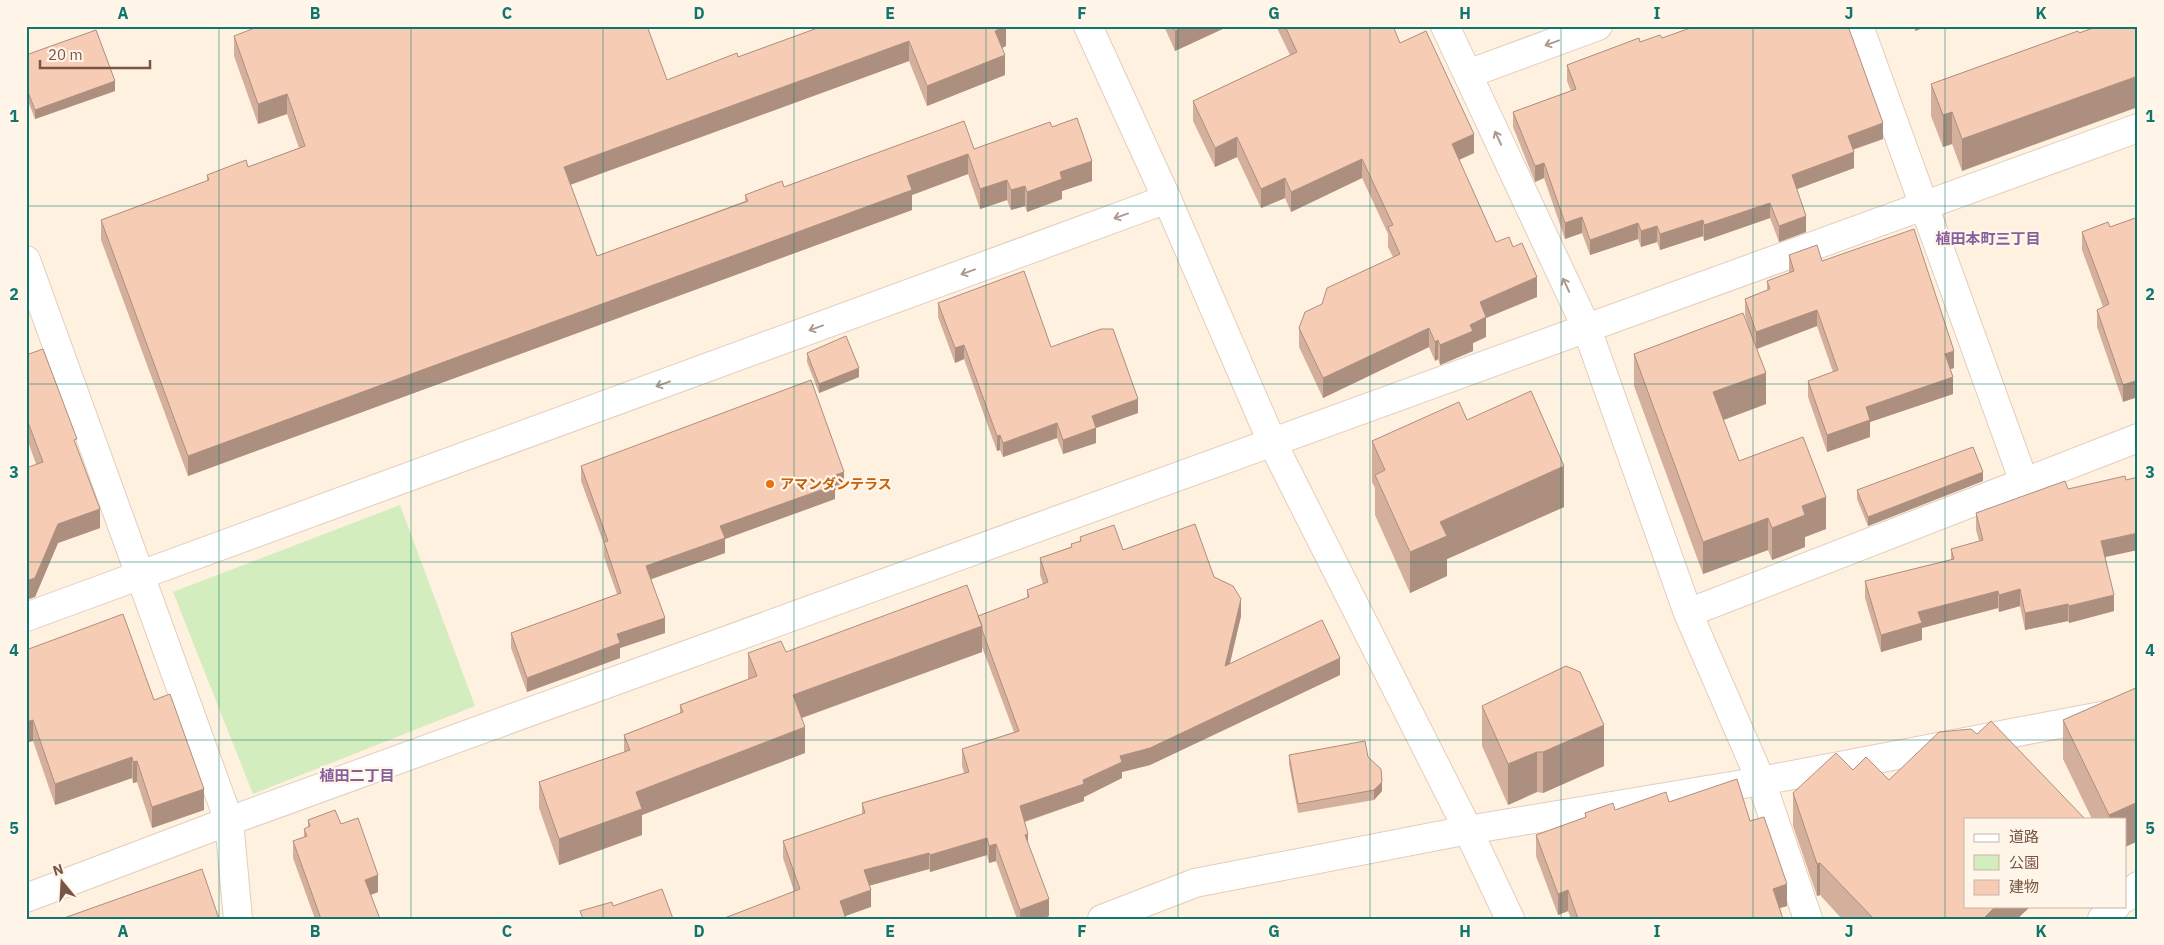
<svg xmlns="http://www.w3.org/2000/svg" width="2164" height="945" viewBox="0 0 2164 945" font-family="'IBM Plex Sans','Noto Sans JP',sans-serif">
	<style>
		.green { fill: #d3edbe }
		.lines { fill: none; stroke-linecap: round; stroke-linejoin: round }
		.minor-casing { stroke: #e3cdbb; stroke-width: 30 }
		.tertiary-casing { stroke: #e3cdbb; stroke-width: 30 }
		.minor { stroke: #fff; stroke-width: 28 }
		.tertiary { stroke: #fff; stroke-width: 28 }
		.wall { fill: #d4af9c }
		.shaded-wall { fill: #ad8f7f }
		.building { fill: #f7ccb5; stroke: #ad8f7f }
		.oneway { stroke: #ae998f }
		.grid { fill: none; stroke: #0f766e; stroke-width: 1; stroke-opacity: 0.55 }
		.food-dot { fill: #e8710a; stroke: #fff5e9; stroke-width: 2 }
		.labels { text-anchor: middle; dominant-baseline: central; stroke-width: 4.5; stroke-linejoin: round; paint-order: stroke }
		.food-label { font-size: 14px; font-weight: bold; fill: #c56008; stroke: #fff5e9; text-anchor: start }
		.neighbourhood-label { font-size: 15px; font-weight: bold; fill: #85609c; stroke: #fff5e9 }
		.neatline { fill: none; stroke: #0f766e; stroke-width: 2 }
		.grid-label { font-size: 16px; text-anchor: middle; font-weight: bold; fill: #0f766e }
	</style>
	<rect width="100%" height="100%" fill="#fef1e0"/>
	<path class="green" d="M400,505L475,706L253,794L173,592Z"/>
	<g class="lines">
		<g class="minor-casing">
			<path id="minor" d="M1445,26L1587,329L1688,613L1761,781L1808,919
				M1859,26L2024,482
				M1468,74L1598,26
				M26,260L229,821L238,919
				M1688,613L2138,438
				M26,617L1167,199
				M26,898L229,821L2138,128
				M2125,898L2138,886
				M1102,919L1195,883L1468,830L1761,781L2138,709
				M2102,919L2116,906"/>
		</g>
		<g class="tertiary-casing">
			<path id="tertiary" d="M1088,26L1167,199L1272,442L1468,830L1510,919"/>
		</g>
		<use href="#minor" class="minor"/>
		<use href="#tertiary" class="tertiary"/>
	</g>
	<path class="wall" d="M823,26L1006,46L1002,48L1005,75L927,106L909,61L570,185L597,256L745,201V195L784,187L974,149L1052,127L1092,181L1062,191V199L1027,212L1025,206L1011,210L1007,200L980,209L968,174L912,195V210L188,476L101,240V220L207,181V175L248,167L299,148L287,114L258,124L234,56V36L667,80L738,57Z
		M1164,26H1229L1175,51Z
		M1276,26H1393L1400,43L1474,153L1459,160L1496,242L1537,297L1486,318V337L1473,343V351L1440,365L1438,359L1435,361L1429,347L1323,398L1299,347V328L1322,304L1393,257L1388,247V234L1362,178L1291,212L1285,198L1261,208L1237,157L1215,167L1193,121V101L1290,55Z
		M2078,31L1962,171L1952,144L1943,147L1931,116V84Z
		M1662,38L1883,139L1853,150L1854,168L1797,189L1806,232L1779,242L1770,218L1704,241L1703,236L1660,250L1657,242L1641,247L1638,239L1590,255L1582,233L1565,239L1544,178L1535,182L1513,127V112L1571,91L1567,81V65L1640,42Z
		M26,55L115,91L35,119L26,96Z
		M2138,217L2123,402L2097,327V310L2103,307L2082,250V232L2110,227Z
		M1789,255L1822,261L1954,368L1950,369L1953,394L1870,422V437L1827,452L1808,397V381L1833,372L1817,326L1757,349L1766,404L1723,420L1739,461L1826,529L1805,537V547L1772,560L1768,550L1703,574L1634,386V354L1749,329L1745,315V299L1767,290V281L1789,273Z
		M938,303L1051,347L1138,413L1096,428V443L1063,454L1057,438L1003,457L1000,450L997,451L964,359L955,363L938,317Z
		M807,353L859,377L819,393L807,362Z
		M26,355L77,447L100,528L58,543L35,597L36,464L26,436Z
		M1467,420L1564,507L1447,559V576L1410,593L1375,515V488L1372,482V441Z
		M581,466L844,487L835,490V499L725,539V553L651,579L665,633L620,648V658L527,692L511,648V633L617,594L604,557V544L581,481Z
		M1983,481L1868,526L1857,499V490Z
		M2068,489L2105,557L2114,611L2069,623L2068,621L2025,630L2020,606L1999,612L1998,608L1922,628V640L1881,652L1865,598V581L1951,560V549L1979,541L1976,530V513Z
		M1080,537L1214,577L1241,616L1230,664L1340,675L1150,765L1122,772V778L1084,797V801L1025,822L1028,844L1049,916L1042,919H1017L996,861L989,863L987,855L930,872L929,869L869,886L871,907L794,891L783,858V841L862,814V803L964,773L962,766V749L1014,732L982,647V652L802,718L805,753L642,815V835L559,865L539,808V782L624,752V735L680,714V705L748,679V653L786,652L978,616L1027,598V590L1043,584L1040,575V558L1071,547V544L1080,542Z
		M26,650L154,700L204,810L152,828L137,782L133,783L132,778L55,805L33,741Z
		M2138,687V841L2125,847V819H2092L2063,759V720Z
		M1482,706L1604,766L1543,793L1537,792L1508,805L1482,746Z
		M1289,755L1368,757L1382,791L1374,800L1298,813L1289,764Z
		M1853,770L1889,780L1965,819L2031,906L2017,919H1842L1820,895L1817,896L1793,826V793Z
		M1669,802L1750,821L1787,906L1780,908L1783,919H1571L1568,911L1558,915L1536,856V835L1585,818V813L1615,810Z
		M308,820L341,824L378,892L371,895L380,919H315L293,858V841L304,837V829L308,827Z"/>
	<path class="shaded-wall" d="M1006,26V46L995,51V31Z
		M1186,26H1229L1175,51V31Z
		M1915,26H1929L1915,31Z
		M909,41V61L564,187V167Z
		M1005,55V75L927,106V86Z
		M2138,76V107L1962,171V139Z
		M115,81V91L35,119V110Z
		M287,94V114L258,124V104Z
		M1952,112V144L1943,147V115Z
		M1883,123V139L1848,151V136Z
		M1474,134V153L1452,163V144Z
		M1237,137V157L1215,167V148Z
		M1854,152V168L1792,191V175Z
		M968,154V174L912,195V210L188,476V456L907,176Z
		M1362,159V178L1291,212V192Z
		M1092,161V181L1062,191V199L1027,212V192L1060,172Z
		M1544,163V178L1535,182V166Z
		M1285,178V198L1261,208V189Z
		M1007,180V200L980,209V189Z
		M1025,186V206L1011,210V190Z
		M1770,203V218L1704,241V225Z
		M1806,216V232L1779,242V226Z
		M1582,217V233L1565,239V223Z
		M1703,220V236L1660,250V234Z
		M1638,223V239L1590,255V240Z
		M1657,226V242L1641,247V231Z
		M1537,277V297L1486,318V337L1473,343V351L1440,365V345L1470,325L1480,302Z
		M1817,310V326L1756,349V332Z
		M1429,328V347L1323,398V378Z
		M1438,340V359L1435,361V342Z
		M964,345V359L955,363V348Z
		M1954,351V368L1945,371V354Z
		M859,368V377L819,393V384Z
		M1766,373V404L1713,424V392Z
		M1953,377V394L1870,422V437L1827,452V435L1866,407Z
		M2138,380V397L2123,402V385Z
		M1138,399V413L1096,428V443L1063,454V440L1092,416Z
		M1057,423V438L1003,457V443Z
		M1000,435V450L997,451V436Z
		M1564,466V507L1447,559V576L1410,593V552L1440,522Z
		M844,472V487L835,490V499L725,539V553L646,581V566L720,526L832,476Z
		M1983,472V481L1868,526V517Z
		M1826,497V529L1805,537V547L1772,560V528L1802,506Z
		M100,509V528L58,543L35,597L26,600V581L58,524Z
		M1768,518V550L1703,574V542Z
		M2138,533V550L2101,558V541Z
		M2020,589V606L1999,612V595Z
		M1998,591V608L1922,628V640L1881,652V635L1918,612Z
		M2114,595V611L2069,623V606Z
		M1241,599V616L1225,683V666Z
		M2068,604V621L2025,630V613Z
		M665,618V633L620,648V658L527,692V678L617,634Z
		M982,626V652L793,721V695Z
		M1340,658V675L1150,765L1122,772V778L1084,797V801L1020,823V806L1083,780L1120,756Z
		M33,720V741L26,743V722Z
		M1604,725V766L1543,793V752Z
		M805,727V753L642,815V835L559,865V839L636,792Z
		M1537,752V792L1508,805V764Z
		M132,757V778L55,805V784Z
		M137,761V782L133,783V762Z
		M1382,782V791L1374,800V790Z
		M204,789V810L152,828V807Z
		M2138,802V841L2125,847V819H2109V815Z
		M1028,834V851L1025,835Z
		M987,838V855L930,872V855Z
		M996,844V861L989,863V846Z
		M929,853V869L864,887V870Z
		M1820,863V895L1817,896V864Z
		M378,875V892L365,897V880Z
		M1787,884V906L1773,910V889Z
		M871,890V907L840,918V901Z
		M1568,890V911L1558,915V894Z
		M1049,899V916L1042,919H1020V910Z
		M1996,906H2031L2017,919H1983Z"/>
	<path class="building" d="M260,26H647L667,80L737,53L738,57L823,26H1005L995,31L1005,55L927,86L909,41L564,167L597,256L748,201L745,195L782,181L784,187L964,121L974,149L1050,122L1052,127L1077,118L1092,161L1060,172L1062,179L1027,192L1025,186L1011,190L1007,180L980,189L968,154L907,176L912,190L188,456L101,220L209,180L207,175L246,160L248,167L305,146L287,94L258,104L234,36Z
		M1173,26H1186L1175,31Z
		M1285,26H1393L1400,43L1426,31L1474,134L1452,144L1496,242L1509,237L1513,247L1522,243L1537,277L1480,302L1486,317L1470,325L1473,331L1440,345L1438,340L1435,342L1429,328L1323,378L1299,328L1305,312L1322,304L1327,288L1400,254L1388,227L1393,225L1362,159L1291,192L1285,178L1261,189L1237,137L1215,148L1193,101L1297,52Z
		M1696,26H1848L1883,123L1848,136L1854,152L1792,175L1806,216L1779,226L1770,203L1704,225L1703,220L1660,234L1657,226L1641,231L1638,223L1590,240L1582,217L1565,223L1544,163L1535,166L1513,112L1576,89L1567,65L1639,38L1640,42L1660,35L1662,38Z
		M2099,26H2138V76L1962,139L1952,112L1943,115L1931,84L2078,31L2079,33Z
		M96,30L115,81L35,110L26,87V55Z
		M2138,217V380L2123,385L2097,310L2109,304L2082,232L2108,222L2110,227Z
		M1914,229L1954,351L1945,354L1953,377L1866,407L1870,420L1827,435L1808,381L1838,370L1817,310L1756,332L1745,299L1770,289L1767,281L1794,271L1789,255L1817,245L1822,261Z
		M1024,271L1051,347L1101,329H1113L1138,399L1092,416L1096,428L1063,440L1057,423L1003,443L1000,435L997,436L964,345L955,348L938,303Z
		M1743,313L1766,373L1713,392L1739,461L1803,437L1826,497L1802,506L1805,515L1772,528L1768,518L1703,542L1634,354Z
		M846,336L859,368L819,384L807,353Z
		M43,349L77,439L74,440L100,509L58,524L35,578L26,581V468L43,462L26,417V355Z
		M811,380L844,472L832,476L835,485L720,526L725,538L646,566L665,618L617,634L620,643L527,678L511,633L621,593L604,542L608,541L581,466Z
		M1531,391L1564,466L1440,522L1447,536L1410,552L1375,475L1385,470L1372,441L1459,402L1467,420Z
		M1973,447L1983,472L1868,517L1857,490Z
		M2125,476L2126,480L2138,477V533L2101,541L2114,595L2069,606L2068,604L2025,613L2020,589L1999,595L1998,591L1918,612L1922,623L1881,635L1865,581L1954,559L1951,549L1983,540L1976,513L2065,481L2068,489Z
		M1195,524L1214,577L1233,586L1241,599L1225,666L1322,620L1340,658L1150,748L1120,756L1122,762L1083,780L1084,784L1020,806L1028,834L1025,835L1049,899L1020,910L996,844L989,846L987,838L930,855L929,853L864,870L871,890L840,901L846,919H722L800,889L783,841L865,813L862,803L969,772L962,749L1019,731L982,630V626L978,616L1029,597L1027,590L1048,582L1040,558L1072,547L1071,544L1081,541L1080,537L1114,525L1123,550Z
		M967,585L982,626L793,695L805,727L636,792L642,809L559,839L539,782L630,750L624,735L683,712L680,705L757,676L748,653L781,641L786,652Z
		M123,614L154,700L170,694L204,789L152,807L137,761L133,762L132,757L55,784L33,720L26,722V650Z
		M1566,666L1580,672L1604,725L1543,752H1537L1508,764L1482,706Z
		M2138,687V802L2109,815L2063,720Z
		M1991,721L2085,819H1965V906H1996L1983,919H1874L1820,863L1817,864L1793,793L1836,753L1853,770L1866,757L1889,780L1939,732L1971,729L1977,734Z
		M1365,741L1368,757L1381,769L1382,782L1374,790L1298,804L1289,755Z
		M1737,779L1750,821L1764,817L1787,884L1773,889L1783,919H1578L1568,890L1558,894L1536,835L1586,817L1585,813L1613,803L1615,810L1666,792L1669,802Z
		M335,810L341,824L358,818L378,875L365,880L380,919H321L293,841L307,836L304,829L310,826L308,820Z
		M202,869L219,919L64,918Z
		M662,889L673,919H583L580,911L612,902L613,906Z"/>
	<defs><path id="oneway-shaft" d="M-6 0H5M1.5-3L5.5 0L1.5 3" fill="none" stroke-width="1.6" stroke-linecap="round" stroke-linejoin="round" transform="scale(1.25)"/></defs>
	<g class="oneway">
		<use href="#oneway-shaft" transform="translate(1552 43) rotate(160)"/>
		<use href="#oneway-shaft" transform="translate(1498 138) rotate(-115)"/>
		<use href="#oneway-shaft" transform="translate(1121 216) rotate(160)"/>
		<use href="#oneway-shaft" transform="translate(968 272) rotate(160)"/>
		<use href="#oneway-shaft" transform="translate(1566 285) rotate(-115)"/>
		<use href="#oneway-shaft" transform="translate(816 328) rotate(160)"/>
		<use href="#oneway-shaft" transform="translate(663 384) rotate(160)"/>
	</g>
	<path class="grid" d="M219,26V919M411,26V919M603,26V919M794,26V919M986,26V919M1178,26V919M1370,26V919M1561,26V919M1753,26V919M1945,26V919M26,206H2138M26,384H2138M26,562H2138M26,740H2138"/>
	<circle class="food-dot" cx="770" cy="484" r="5"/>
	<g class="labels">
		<g class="food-label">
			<text x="780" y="484">アマンダンテラス</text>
		</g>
		<g class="neighbourhood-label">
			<text x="1988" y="238">植田本町三丁目</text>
			<text x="357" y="775">植田二丁目</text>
		</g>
	</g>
	<rect width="2164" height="945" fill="none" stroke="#fff5e9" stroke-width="55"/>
	<rect x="1964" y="818" width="162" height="90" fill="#fff5e9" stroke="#c9b5a7"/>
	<rect x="1974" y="834" width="25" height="8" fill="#ffffff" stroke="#c9b5a7"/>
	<text x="2009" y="842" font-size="15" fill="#785545">道路</text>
	<rect x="1974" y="855" width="25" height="15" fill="#d3edbe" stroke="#c9b5a7"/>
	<text x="2009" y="868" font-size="15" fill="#785545">公園</text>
	<rect x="1974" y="880" width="25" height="15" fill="#f7ccb5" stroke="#c9b5a7"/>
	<text x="2009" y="892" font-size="15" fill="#785545">建物</text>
	<g transform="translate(62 882) rotate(342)" stroke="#fff5e9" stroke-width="4" paint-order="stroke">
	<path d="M0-4L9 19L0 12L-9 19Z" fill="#785545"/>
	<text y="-8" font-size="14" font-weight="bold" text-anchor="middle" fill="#785545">N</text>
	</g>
	<path d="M40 60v8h110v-8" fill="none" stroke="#785545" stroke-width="2.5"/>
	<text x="48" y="60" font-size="15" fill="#785545" stroke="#fff5e9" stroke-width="4" paint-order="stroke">20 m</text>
	<rect x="28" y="28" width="2108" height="890" class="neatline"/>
	<g class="grid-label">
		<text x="123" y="19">A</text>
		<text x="315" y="19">B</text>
		<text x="507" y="19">C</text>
		<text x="699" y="19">D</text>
		<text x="890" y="19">E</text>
		<text x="1082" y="19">F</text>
		<text x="1274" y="19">G</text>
		<text x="1465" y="19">H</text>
		<text x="1657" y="19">I</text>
		<text x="1849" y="19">J</text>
		<text x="2041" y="19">K</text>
		<text x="14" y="122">1</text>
		<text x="2150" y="122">1</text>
		<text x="14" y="300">2</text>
		<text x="2150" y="300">2</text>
		<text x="14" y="478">3</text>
		<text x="2150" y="478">3</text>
		<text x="14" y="656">4</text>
		<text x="2150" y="656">4</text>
		<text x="14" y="834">5</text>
		<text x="2150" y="834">5</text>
		<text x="123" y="937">A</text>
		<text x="315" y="937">B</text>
		<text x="507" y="937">C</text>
		<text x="699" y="937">D</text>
		<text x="890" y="937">E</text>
		<text x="1082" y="937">F</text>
		<text x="1274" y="937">G</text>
		<text x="1465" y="937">H</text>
		<text x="1657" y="937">I</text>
		<text x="1849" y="937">J</text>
		<text x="2041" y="937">K</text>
	</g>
</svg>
